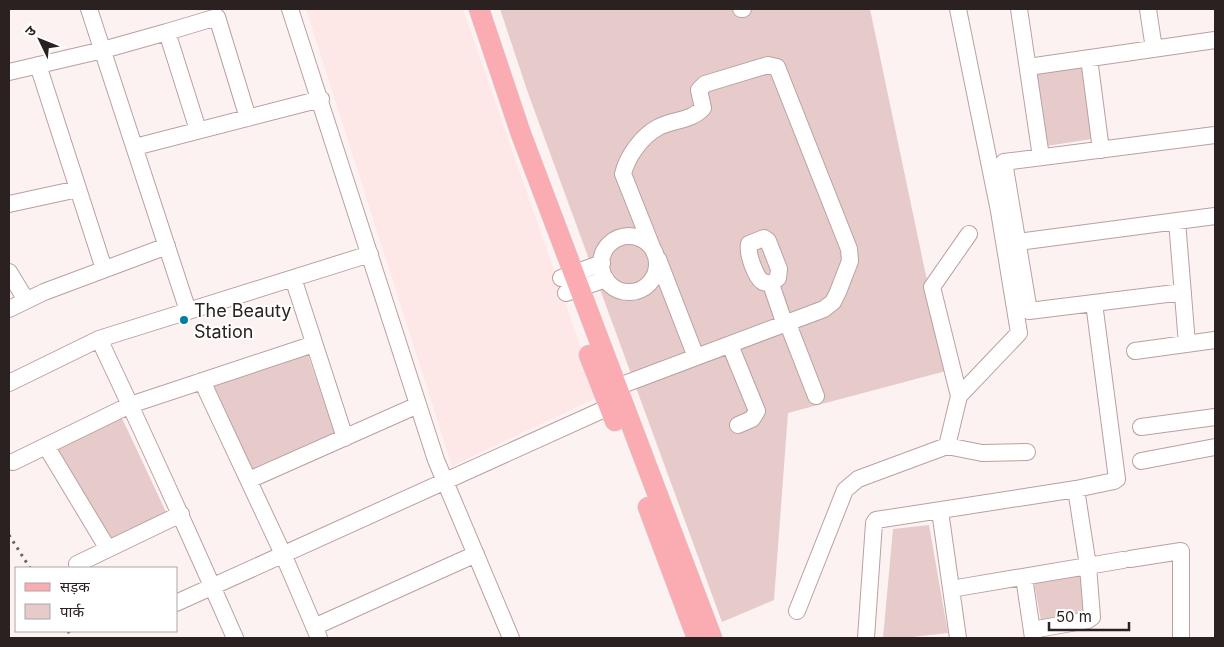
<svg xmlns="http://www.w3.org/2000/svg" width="1224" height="647" viewBox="0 0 1224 647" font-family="Inter,'Noto Sans Devanagari',sans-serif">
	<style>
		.built { fill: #fde7e7 }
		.green { fill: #e7cbcb }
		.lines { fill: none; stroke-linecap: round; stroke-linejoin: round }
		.minor-casing { stroke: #baa0a0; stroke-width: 18 }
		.major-casing { stroke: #d5d3d3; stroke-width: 21 }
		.minor { stroke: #fff; stroke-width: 16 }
		.major { stroke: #fbabb2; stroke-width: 20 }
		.rail { stroke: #6a6060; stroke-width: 3; stroke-dasharray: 2.5 5; stroke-linecap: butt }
		.poi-dot { fill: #017da4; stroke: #fff; stroke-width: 2 }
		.labels { text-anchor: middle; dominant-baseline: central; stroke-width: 4; stroke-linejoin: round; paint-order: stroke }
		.poi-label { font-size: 18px; fill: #2b2121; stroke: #fff; text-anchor: start }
	</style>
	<rect width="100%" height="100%" fill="#fdf2f2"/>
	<path class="built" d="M306,9H463L598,397L452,466Z"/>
	<path class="green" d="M500,9H870L946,371L788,413L774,600L722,622L528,93Z
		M1082,66L1092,139L1047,146L1037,73Z
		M308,355L336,437L254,472L213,385Z
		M121,416L166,512L111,541L55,449Z
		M929,525L948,633L904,638H883L893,529Z
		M1080,575L1087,613L1041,621L1034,582Z"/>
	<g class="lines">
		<g class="minor-casing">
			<path id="minor" d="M89,9L188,311
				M290,9L436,460L511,638
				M741,9H743
				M1019,9L1041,157
				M1148,9L1154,49
				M1089,58L1101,150
				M38,65L104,269
				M1028,67L1215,40
				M9,72L103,50L167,32
				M198,130L167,32L217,17L248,118
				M135,147L321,99
				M9,204L78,189
				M1177,221L1187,344
				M601 264a28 28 0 1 1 56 0a28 28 0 1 1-56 0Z
				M1018,242L1215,216
				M658,259L696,357
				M9,272L26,300
				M293,278L345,438
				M561,278L602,263
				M771,284L778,278L779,269L768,241L764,238L749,244C747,253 755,277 763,282C764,282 770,284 771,284L785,325
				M1183,292L1029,311L1004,162L1215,135
				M566,293L606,279
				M9,309L44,292L167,246
				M788,324L816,396
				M99,339C146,438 191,538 235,638
				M730,345L757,411L752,419L738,425
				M1135,351L1215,340
				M202,381L283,554L319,638
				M9,383L99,339L370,254
				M606,391L824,309L833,302L838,292L850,261L849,249L777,67L768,65L705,84L699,90L703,108C690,122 673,119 657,128C641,137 627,157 623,174L652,247
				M959,396L932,287L969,234
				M1141,427L1215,417
				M46,446L108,549
				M947,446L959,396L1019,333L999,211L958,9
				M1141,461L1215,447
				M13,462L130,405L314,344
				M249,480L418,405
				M940,511L958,638
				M1130,559L1181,551V638
				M77,564L181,514
				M1024,577L1033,638
				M951,589L1123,560
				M176,603L620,402
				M797,611L845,490L858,479L947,446L982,453L1027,452
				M314,627L476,554
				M1032,630L1088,620L1092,617L1088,566L1076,489
				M866,638L874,523L876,520L1076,489L1114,481L1117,479L1094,303"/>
		</g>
		<g class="major-casing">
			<path id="major" d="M479,9L521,134L712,638
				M589,355L615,421
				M648,507L697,638"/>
		</g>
		<use href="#minor" class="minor"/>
		<use href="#major" class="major"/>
		<path class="rail" d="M9,535L30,568
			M68,631L72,638"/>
	</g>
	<circle class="poi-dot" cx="184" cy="320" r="5"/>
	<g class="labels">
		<g class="poi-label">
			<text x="194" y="310">The Beauty<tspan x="194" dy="21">Station</tspan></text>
		</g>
	</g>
	<rect width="1224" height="647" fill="none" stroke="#2b2121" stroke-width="20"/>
	<rect x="15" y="567" width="162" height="65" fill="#ffffff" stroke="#aaa6a6"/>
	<rect x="25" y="583" width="25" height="8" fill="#fbabb2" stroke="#aaa6a6"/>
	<text x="60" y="592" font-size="15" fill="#2b2121">सड़क</text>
	<rect x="25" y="604" width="25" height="15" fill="#e7cbcb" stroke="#aaa6a6"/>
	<text x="60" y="617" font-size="15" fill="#2b2121">पार्क</text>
	<g transform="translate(40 40) rotate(313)" stroke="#ffffff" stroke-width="4" paint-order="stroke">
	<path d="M0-4L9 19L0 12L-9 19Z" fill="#2b2121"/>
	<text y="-8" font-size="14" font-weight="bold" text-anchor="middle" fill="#2b2121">उ</text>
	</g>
	<path d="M1049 622v8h80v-8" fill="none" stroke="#2b2121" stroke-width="2.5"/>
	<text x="1056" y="622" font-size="15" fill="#2b2121" stroke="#ffffff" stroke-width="4" paint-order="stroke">50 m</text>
</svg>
